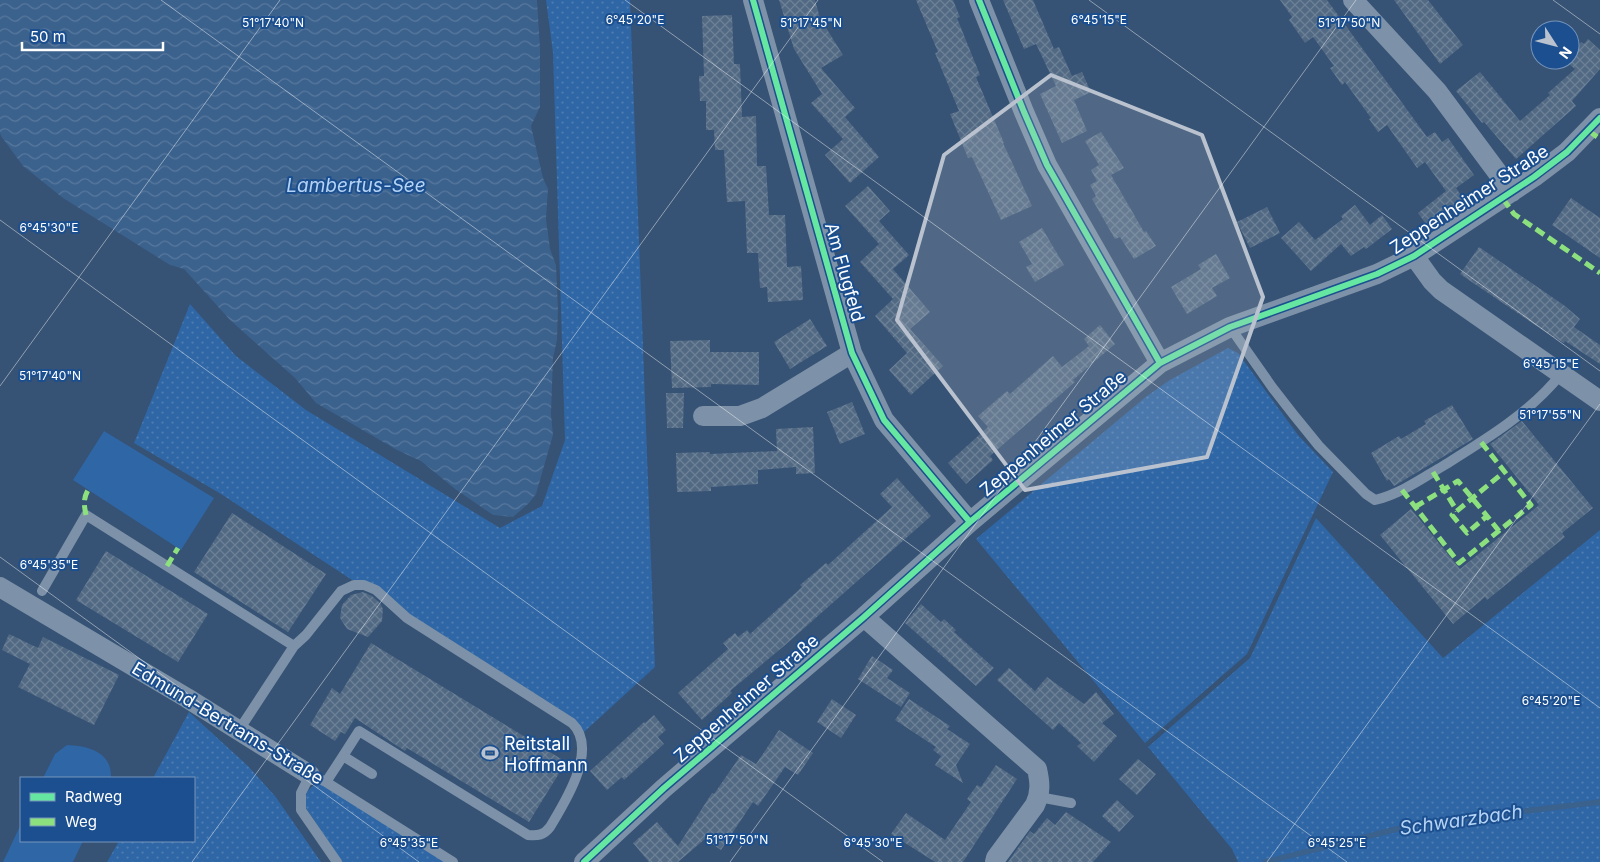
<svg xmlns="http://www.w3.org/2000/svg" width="1600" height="862" viewBox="0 0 1600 862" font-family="Inter,sans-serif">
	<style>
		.grass { fill: url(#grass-dots) }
		.garden { fill: #2f66a5 }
		.water { fill: url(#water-waves) }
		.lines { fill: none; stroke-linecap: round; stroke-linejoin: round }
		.stream { stroke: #3b618d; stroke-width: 5.5 }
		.building { fill: url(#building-cross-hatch) }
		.service { stroke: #7d92a8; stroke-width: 10 }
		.minor { stroke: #7d92a8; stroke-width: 20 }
		.quiet { stroke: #8de07e; stroke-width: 5; stroke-dasharray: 10 5; stroke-linecap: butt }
		.cycleway-casing { stroke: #1b4f8f; stroke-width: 9 }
		.cycleway { stroke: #66e7a1; stroke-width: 6 }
		.marked { fill: #b9c2ce; fill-opacity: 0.2; stroke: #b9c2ce; stroke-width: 4; stroke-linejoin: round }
		.ticks { fill: none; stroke: #fff; stroke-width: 1; stroke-opacity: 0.45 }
		.labels { text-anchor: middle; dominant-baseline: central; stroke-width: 4; stroke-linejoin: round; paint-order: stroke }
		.street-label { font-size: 18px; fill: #fff; stroke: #1b4f8f }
		.poi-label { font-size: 18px; fill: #fff; stroke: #1b4f8f; text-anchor: start }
		.water-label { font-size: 19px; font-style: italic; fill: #b5d3f5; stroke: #1b4f8f }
		.ticks-label { font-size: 12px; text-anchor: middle; fill: #fff; stroke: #1b4f8f; stroke-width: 4; stroke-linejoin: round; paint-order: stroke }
	</style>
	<defs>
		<pattern id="grass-dots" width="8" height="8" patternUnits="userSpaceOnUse" patternTransform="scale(1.25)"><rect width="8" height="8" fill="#2f66a5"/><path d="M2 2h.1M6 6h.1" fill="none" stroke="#4e7db2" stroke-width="1.8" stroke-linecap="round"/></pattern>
		<pattern id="water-waves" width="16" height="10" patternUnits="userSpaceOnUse" patternTransform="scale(1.25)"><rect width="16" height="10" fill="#3b618d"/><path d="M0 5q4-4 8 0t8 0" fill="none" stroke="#58799e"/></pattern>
		<pattern id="building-cross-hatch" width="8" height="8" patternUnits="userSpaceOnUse" patternTransform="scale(1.25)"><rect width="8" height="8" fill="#526984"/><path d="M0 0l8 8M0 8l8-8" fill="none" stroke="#6c8096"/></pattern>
	</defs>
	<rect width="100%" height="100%" fill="#365274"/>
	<path class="grass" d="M546,0H630L655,667L584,732L221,494L134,443L190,304L236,356L306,410L500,528L542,506L565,440L553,53Z
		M1228,348L1238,353L1298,435L1333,472L1247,654L1145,743L976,539L1147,396L1170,380Z
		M1316,518L1443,658L1600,530V862H1238L1232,849L1148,747L1250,658Z
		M189,712L248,766L275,796L321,862H107L119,841H194V778H153Z
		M316,784H324L447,862H342L304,805C305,795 307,789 316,784Z"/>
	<path class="garden" d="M104,431L214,498L181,550L73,480Z
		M67,745C89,746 112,752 111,778H43L55,754Z
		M21,824V841H83L73,862H3Z"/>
	<path class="water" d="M0,0H537L540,48V107L531,126L543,178L548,189L546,219L550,249L556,265L558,310L557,340L553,358L551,414L553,435L536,494L529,503L513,517L493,515L455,489L421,461L397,450L316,403L295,378L230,320L184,269L170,265L63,198L23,166L1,136L0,133Z"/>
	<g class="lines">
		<path class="stream" d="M1265,862L1417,824L1600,802"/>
	</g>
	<path class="building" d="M779,0H815L820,18L843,55L821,68L855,108L845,117L879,157L850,183L825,155L843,139L811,103L822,94L794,49Z
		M916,0H953L960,17L957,18L980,75L976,77L1004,143H1003L1032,206L1001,220L972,157L968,158L950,114L959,111L935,53L938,52Z
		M1003,0H1033L1054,49L1059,47L1072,76L1082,72L1091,92L1074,100L1087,131L1062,143L1040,94L1056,86L1036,44L1024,49Z
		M1280,0H1327L1427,137L1435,132L1442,142L1448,138L1474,175L1456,188L1465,201L1428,227L1418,213L1446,191L1425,162L1417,168L1387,125L1378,132L1369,119L1371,118L1345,82L1342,85L1330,68L1334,66L1313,37L1305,43L1289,20L1292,17Z
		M1394,0H1428L1463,45L1440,64Z
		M732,15L734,64H740L742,117L756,116L757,166H766L769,215H785L787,267L801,266L803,300L768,302L767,287L760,288L758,253H747L745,201L727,202L724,150H715L714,130H706V101H700L699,76H704L702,16Z
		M1588,39L1600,50V69L1572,101L1576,106L1516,159L1484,122L1482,123L1456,91L1480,72L1520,121L1550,95L1548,93L1575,69L1570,65V55L1581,42L1584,44Z
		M1101,132L1124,168L1111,175L1144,232L1146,231L1156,246L1134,259L1120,237L1115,239L1092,199L1096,196L1090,185L1097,181L1091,170L1099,165L1085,141Z
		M868,186L890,211L879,221L909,255L893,269L930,312L910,329L943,366L911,395L889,370L907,353L875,316L893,299L860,262L879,244L845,206Z
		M1571,198L1600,218V258L1552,225Z
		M1355,205L1370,225L1382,215L1392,229L1366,249L1364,247L1351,256L1341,244L1311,271L1281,238L1299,222L1315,240L1343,219L1341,216Z
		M1267,207L1280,233L1250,248L1237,222Z
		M1042,228L1064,265L1035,282L1026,267L1032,264L1019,242Z
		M1479,247L1565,306L1580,319L1574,327L1600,345V364L1565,341L1564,343L1547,333L1460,274Z
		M1216,254L1230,278L1212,288L1217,296L1187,314L1171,287L1201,269L1198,265Z
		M810,319L827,346L790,369L774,342Z
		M1100,325L1115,344L1073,380L1075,382L990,456L993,460L966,484L948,463L988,427L978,416L1007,391L1010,394L1053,356L1062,367L1089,346L1084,339Z
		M710,340V352H759V385L711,384V387L672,388L670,341Z
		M666,393H684L683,428H667Z
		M852,402L865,434L840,444L827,412Z
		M1452,405L1473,439L1394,486L1389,479L1387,481L1371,453L1399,436L1401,439L1426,424L1424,421Z
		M1522,421L1593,508L1562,533L1565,537L1487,600L1485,597L1453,624L1380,535L1411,509L1460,569L1539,505L1490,444Z
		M813,427L815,473L796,474V467L758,470V484L711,487V491L677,492L676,453L710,452V454L777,451L776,429Z
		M897,478L931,516L784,646L730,691L732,693L702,720L678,693L728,649L723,643L735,633L738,637L747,630L750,634L802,587L800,585L826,563L828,565L892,507L880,494Z
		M232,513L326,574L288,632L194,572Z
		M106,551L208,614L178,662L76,600Z
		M363,592L372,596L380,603L383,609L382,621L368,637L347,629L340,618L342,605L351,595Z
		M921,604L941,622L944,619L956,630L954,632L994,668L976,686L905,623Z
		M9,634L38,648L43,637L119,675L94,725L18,687L30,664L2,650Z
		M371,643L566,762L529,822L407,748L405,751L355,718L345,734L341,732L335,741L310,725L332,688L340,694Z
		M872,656L893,670L887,678L910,693L901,707L858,679Z
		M1009,668L1035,691L1047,677L1084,704L1096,692L1114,714L1102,723L1117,736L1094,762L1077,746L1081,743L1059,723L1053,730L997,680Z
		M832,699L856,715L841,738L817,722Z
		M909,699L950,726L947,729L970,744L956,765L963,783L935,765L941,756L933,750L936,747L895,720Z
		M654,715L666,730L658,737L664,744L624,780L622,777L607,790L590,771L644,722L645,723Z
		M779,730L813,753L798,775L785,767L758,806L753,802L721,850L705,839L678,862H649L633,843L657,822L678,846L712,793L714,794L741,755L756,764Z
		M1138,759L1156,774L1137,795L1119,779Z
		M996,765L1017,779L963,862H935L891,834L906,813L945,840L971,802L967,799L977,785L981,787Z
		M1117,800L1134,816L1119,832L1102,816Z
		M1066,812L1111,842L1093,862H1008L1030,831L1034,834L1047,818L1055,825Z"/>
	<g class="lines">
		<path class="service" d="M1230,327L1272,387L1293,414L1319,446L1366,494L1375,500C1400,494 1421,479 1443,466C1485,440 1530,413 1561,374
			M42,591L86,515L294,646L239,730
			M294,646L306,635L341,591L354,585H364L376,590L407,618L572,723C599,749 565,802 550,827C544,835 538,836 528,835L359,731L343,756
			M326,782L343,756L372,774
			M1039,797L1071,803
			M337,862L301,810V793L310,775L326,782L453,862"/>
		<path class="minor" d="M753,0L852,353L884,420L970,522
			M979,0L1024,112L1047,165L1160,363
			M1353,0L1437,91L1512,192
			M1414,256L1432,281L1441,290L1600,401
			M703,416H740L762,408L852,353
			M0,587L187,698L310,775
			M864,617L1037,769C1040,782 1041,792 1035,805L996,858L995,862
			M584,862L664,788L864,617L970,522L1160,363L1230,327L1377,274L1414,256L1534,177L1567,152L1600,118"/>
		<path class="quiet" d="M1589,131L1600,139
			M1503,199L1514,214L1600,273
			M1433,472L1457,511
			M1402,490L1459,563L1531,505L1481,442
			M1415,507L1458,481L1487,516
			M86,515C84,505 83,499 88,490
			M1499,531L1487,516L1467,533L1452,515L1504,472
			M167,566L178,548"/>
		<g class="cycleway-casing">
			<path id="cycleway" d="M753,0L852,353L884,420L970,522
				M979,0L1024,112L1047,165L1160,363
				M584,862L664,788L864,617L970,522L1160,363L1230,327L1377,274L1414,256L1534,177L1567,152L1600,118"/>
		</g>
		<use href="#cycleway" class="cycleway"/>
	</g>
	<path class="marked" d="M1051,75L1202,135L1263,297L1207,457L1025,490L897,320L944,155Z"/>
	<path class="ticks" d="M161,0L1347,862M625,0L1600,708M1089,0L1600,371M1553,0L1600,34M0,220L883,862M0,386L280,0M0,557L419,862M192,862L818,0M730,862L1356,0M1267,862L1600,404"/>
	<defs>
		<g id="stadium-bare" transform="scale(1.35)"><path d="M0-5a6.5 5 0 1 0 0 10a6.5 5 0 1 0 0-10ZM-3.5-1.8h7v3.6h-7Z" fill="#b9c2ce" stroke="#1b4f8f" stroke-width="2.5" paint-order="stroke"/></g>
	</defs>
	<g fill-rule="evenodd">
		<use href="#stadium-bare" x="490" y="753"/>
	</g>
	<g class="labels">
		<g class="street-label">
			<text transform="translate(1469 199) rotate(-33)">Zeppenheimer Straße</text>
			<text transform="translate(845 272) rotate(74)">Am Flugfeld</text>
			<text transform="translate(1053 433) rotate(-40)">Zeppenheimer Straße</text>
			<text transform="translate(746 698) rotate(-41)">Zeppenheimer Straße</text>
			<text transform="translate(228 723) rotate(31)">Edmund-Bertrams-Straße</text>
		</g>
		<g class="poi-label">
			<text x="504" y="743">Reitstall<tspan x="504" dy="21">Hoffmann</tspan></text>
		</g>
		<g class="water-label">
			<text x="356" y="185">Lambertus-See</text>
			<text transform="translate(1461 820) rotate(-8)">Schwarzbach</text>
		</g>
	</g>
	<g class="ticks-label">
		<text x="635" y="24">6°45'20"E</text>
		<text x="1099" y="24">6°45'15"E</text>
		<text x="811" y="27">51°17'45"N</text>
		<text x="273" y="27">51°17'40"N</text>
		<text x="1349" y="27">51°17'50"N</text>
		<text x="49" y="232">6°45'30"E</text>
		<text x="1551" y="368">6°45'15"E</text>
		<text x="50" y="380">51°17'40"N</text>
		<text x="1550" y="419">51°17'55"N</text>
		<text x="49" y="569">6°45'35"E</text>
		<text x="1551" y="705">6°45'20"E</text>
		<text x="737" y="844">51°17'50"N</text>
		<text x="409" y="847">6°45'35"E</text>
		<text x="873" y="847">6°45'30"E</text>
		<text x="1337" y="847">6°45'25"E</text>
	</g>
	<rect x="20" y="777" width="175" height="65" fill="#1b4f8f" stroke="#7695bc"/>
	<rect x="30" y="793" width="25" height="8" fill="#66e7a1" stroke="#7695bc"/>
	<text x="65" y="802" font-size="15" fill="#ffffff">Radweg</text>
	<rect x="30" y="818" width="25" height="8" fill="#8de07e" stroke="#7695bc"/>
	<text x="65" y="827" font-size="15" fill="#ffffff">Weg</text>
	<g transform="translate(1555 45) rotate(126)"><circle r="24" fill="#1b4f8f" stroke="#7695bc"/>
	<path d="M0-4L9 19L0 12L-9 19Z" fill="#b9c2ce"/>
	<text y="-8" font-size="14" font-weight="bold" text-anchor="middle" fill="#ffffff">N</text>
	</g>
	<path d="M22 42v8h141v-8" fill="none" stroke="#ffffff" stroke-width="2.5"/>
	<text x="30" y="42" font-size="15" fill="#ffffff" stroke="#1b4f8f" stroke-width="4" paint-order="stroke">50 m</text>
</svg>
